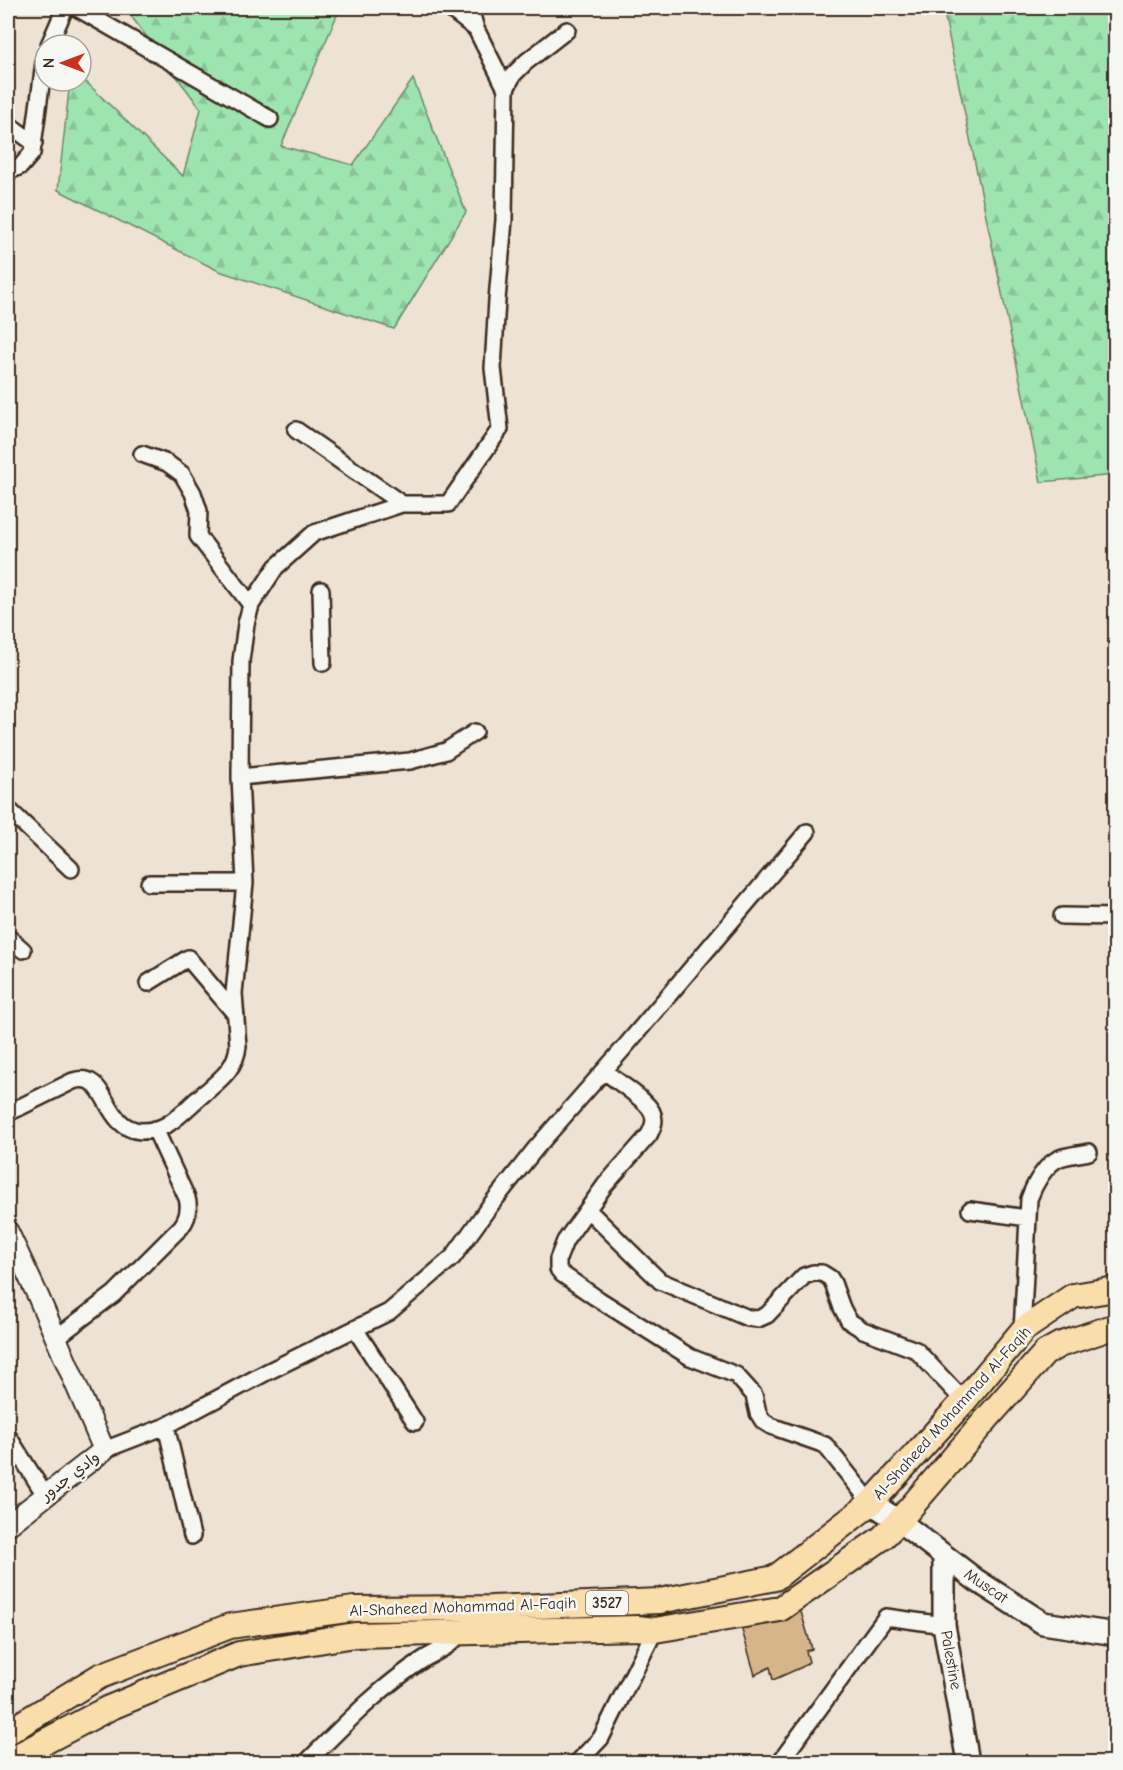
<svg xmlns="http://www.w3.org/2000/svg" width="1123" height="1770" viewBox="0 0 1123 1770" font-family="'Comic Neue','Playpen Sans Arabic',sans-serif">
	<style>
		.forest { fill: url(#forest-firs); stroke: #6c8768; stroke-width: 1.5 }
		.building { fill: #d7b58a; stroke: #3b2a1e; stroke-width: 1.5 }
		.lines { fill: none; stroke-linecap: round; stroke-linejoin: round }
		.minor-casing { stroke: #3b2a1e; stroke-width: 20 }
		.tertiary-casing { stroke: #3b2a1e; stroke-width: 24 }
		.secondary-casing { stroke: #3b2a1e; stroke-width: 26 }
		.primary-casing { stroke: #3b2a1e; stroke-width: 28 }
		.minor { stroke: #f6f6f2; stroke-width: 15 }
		.tertiary { stroke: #f6f6f2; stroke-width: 20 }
		.secondary { stroke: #f6f6f2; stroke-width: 21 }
		.primary { stroke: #f9ddab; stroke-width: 24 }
		.labels { text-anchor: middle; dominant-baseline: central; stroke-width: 5; stroke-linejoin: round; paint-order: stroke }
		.shield { fill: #f6f6f2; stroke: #73675e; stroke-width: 1.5 }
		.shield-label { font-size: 15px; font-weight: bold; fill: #3b2a1e }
		.street-label { font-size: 16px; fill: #3b2a1e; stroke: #f6f6f2 }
	</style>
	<defs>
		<pattern id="forest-firs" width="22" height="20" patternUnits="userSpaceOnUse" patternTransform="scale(1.5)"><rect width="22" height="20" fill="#9ee4b1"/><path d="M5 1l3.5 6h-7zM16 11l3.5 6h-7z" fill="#89c498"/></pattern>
	</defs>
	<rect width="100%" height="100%" fill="#ede2d3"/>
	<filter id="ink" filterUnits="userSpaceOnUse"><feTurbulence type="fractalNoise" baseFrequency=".0167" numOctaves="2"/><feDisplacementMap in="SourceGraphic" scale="12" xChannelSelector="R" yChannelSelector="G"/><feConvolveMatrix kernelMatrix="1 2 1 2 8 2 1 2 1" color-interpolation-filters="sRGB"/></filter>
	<g filter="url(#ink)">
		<path class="forest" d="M125,8H340L281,146L353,165L413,79L466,212L394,329L219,271L58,190L70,81H81V77L183,176L201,109Z
			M943,8H1115V475L1041,482Z"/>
		<path class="building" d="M799,1605L812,1649L806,1651L809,1662L802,1667L773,1680L770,1667L755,1675L740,1623Z"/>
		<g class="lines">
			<g class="minor-casing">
				<path id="minor" d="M77,8L270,119
					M449,8L476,29
					M49,45L65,8
					M506,89L513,75L526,62L567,30
					M8,124L34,143
					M8,172L21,166L32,153L45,55
					M296,430L402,504
					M142,454L167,463L182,474L193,493L199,511L198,536L251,605
					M321,590L323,663
					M240,777L410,761L446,751L475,732
					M8,809L71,869
					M149,883H245
					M1062,916L1116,917
					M8,937L23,950
					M148,983L188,958L236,1015
					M604,1071C615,1080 647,1100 652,1112C656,1120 653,1127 649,1135L605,1185L565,1241L558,1259V1269L562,1274L595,1297L690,1357L736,1375L754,1395L758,1413L763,1421L771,1426L825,1445L871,1503
					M8,1113L73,1081C109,1069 101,1128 141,1131C151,1131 160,1129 168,1124C182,1115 194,1101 207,1091C222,1078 236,1067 238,1046L234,993L245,883L240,777L241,661L246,624L251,605L276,567L314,533L402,504H448L500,429L493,368L497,300L504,220L506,89L476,29L470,8
					M588,1210L660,1281L748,1318L758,1319L767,1315L804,1276L813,1273H822L830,1278L833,1283L842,1308L849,1321L863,1330L916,1350L964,1401
					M970,1210L1027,1218
					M355,1329L415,1422
					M1022,1332L1029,1199C1034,1185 1045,1164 1060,1158C1069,1155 1080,1154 1089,1152
					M56,1338L114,1294L181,1227C188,1218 190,1209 187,1198L155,1129
					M166,1426L192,1536
					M8,1436L45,1495
					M104,1450L166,1426L267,1372L389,1312L453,1257L489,1207L536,1148L623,1049L807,832
					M307,1762C344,1725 380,1687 424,1659C437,1651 453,1646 460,1632
					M578,1762L601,1738L655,1630
					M780,1762L886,1617L944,1625"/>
			</g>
			<g class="tertiary-casing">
				<path id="tertiary" d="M8,1232L38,1296L104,1450L8,1525"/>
			</g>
			<g class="secondary-casing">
				<path id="secondary" d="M871,1503L899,1521L976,1580L1043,1623L1116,1634
					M944,1557V1625L968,1762"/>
			</g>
			<g class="primary-casing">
				<path id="primary" d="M8,1732L100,1676L230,1626L354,1609L491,1608L660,1601L775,1578L871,1503L964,1401L1024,1329L1073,1296L1116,1289
					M8,1761L109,1708L239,1654L355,1635L637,1628L655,1630L780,1609L882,1538L899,1521L990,1415L1045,1353L1059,1345L1116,1326"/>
			</g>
			<use href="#minor" class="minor"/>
			<use href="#tertiary" class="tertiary"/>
			<use href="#secondary" class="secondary"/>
			<use href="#primary" class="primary"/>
		</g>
	</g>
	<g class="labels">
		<rect class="shield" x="586" y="1591" width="42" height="24" rx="4.5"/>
		<g class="shield-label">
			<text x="607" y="1603">3527</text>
		</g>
		<g class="street-label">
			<text transform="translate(952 1413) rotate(-48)">Al-Shaheed Mohammad Al-Faqih</text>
			<text transform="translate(70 1476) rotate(-38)">وادي جدور</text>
			<text transform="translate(986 1586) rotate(34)">Muscat</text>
			<text transform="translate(463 1607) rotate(-2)">Al-Shaheed Mohammad Al-Faqih</text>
			<text transform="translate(951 1660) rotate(80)">Palestine</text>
		</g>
	</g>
	<rect width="1123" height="1770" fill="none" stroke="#f6f6f2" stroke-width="30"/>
	<rect x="15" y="15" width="1093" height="1740" fill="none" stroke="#3b2a1e" stroke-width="2" filter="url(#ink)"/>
	<g transform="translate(63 63) rotate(270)"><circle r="28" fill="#f6f6f2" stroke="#aba49d" stroke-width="1.5"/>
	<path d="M0-4.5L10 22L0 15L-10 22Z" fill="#c8321e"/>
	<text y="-9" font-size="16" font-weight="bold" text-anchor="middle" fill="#3b2a1e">N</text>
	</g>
</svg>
